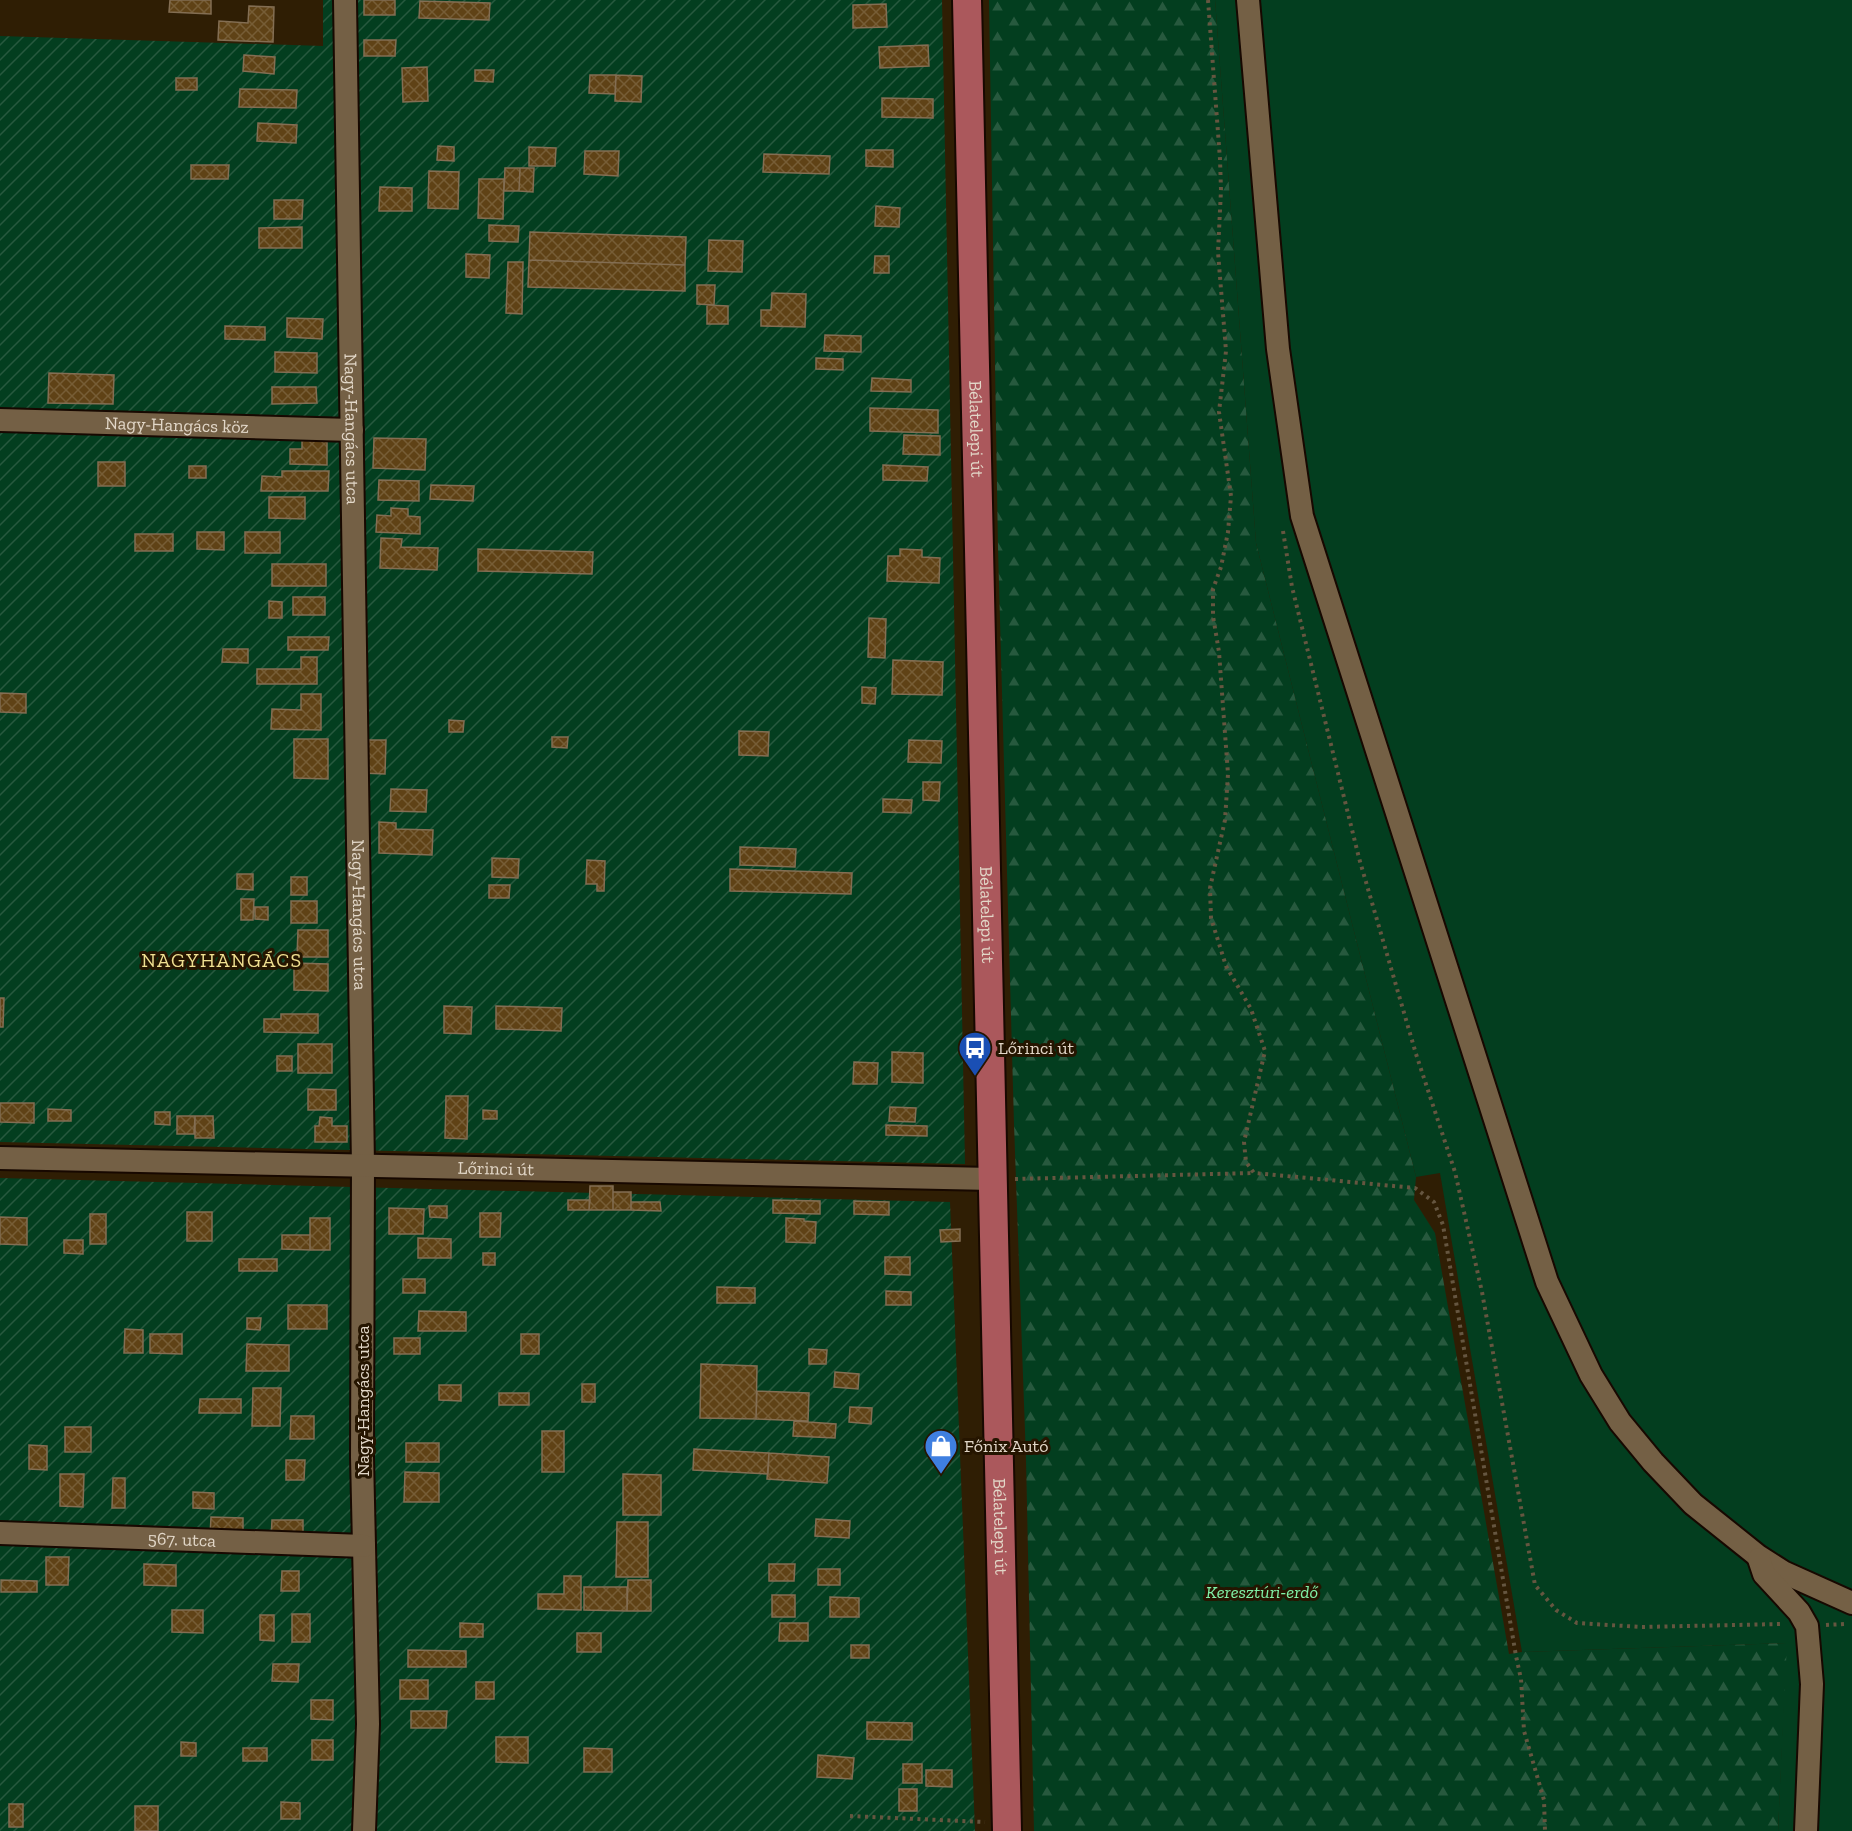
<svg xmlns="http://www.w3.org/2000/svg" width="1852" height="1831" viewBox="0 0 1852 1831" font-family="'Zilla Slab',serif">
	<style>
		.grass { fill: #033e1f }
		.forest { fill: url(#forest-firs) }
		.garden { fill: url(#garden-furrows) }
		.building { fill: url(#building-cross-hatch); stroke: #836e53; stroke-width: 1.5 }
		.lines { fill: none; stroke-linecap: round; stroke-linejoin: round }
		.minor-casing { stroke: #170800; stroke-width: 26 }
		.major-casing { stroke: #170800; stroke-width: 32 }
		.path { stroke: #655640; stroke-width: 4; stroke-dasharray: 3 4.5; stroke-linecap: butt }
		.minor { stroke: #746045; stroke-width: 22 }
		.major { stroke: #ab585c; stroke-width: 28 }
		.labels { text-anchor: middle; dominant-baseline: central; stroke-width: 6; stroke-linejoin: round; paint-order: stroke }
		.street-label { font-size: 18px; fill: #e2d7c8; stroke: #251500 }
		.poi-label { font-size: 18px; fill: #e2d7c8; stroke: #251500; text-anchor: start }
		.park-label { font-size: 18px; font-style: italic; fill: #80f2a7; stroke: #251500 }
		.neighbourhood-label { font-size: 20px; letter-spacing: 1.5px; fill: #f0e091; stroke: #251500 }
	</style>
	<defs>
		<pattern id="forest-firs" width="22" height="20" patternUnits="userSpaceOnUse" patternTransform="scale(1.5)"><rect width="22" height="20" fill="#033e1f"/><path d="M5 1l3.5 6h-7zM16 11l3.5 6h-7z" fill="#27593e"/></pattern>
		<pattern id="garden-furrows" width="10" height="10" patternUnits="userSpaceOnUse" patternTransform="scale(1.5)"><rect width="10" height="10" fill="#033e1f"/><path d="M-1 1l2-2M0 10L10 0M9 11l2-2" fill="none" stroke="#27593e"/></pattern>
		<pattern id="building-cross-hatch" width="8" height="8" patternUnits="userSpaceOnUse" patternTransform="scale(1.5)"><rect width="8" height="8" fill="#5f4216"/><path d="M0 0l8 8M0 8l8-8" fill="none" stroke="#765d36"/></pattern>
	</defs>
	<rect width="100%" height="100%" fill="#2f1e04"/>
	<path class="grass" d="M1215,0H1852V1831H1778L1786,1643L1522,1652L1440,1173L1416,1177L1256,543Z"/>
	<path class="forest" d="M989,0H1215L1256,543L1416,1177L1414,1200L1435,1233L1509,1654L1522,1652L1787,1643L1778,1831H1034L1026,1459L1014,1124L998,548Z"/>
	<path class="garden" d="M323,0H942L965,1164L0,1142V36L323,46Z
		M0,1178L950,1202L975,1831H0Z"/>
	<path class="building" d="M170,0H211V14L169,12Z
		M364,0H395V15H364Z
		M420,1L490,3L489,20L419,18Z
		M886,4L887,27L853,28V5Z
		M249,6L274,7L273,42L218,40L219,21L248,23Z
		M364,40H396L395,56H364Z
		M928,45L929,66L880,68L879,47Z
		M244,55L275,57L274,74L243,71Z
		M427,67L428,101L403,102L402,68Z
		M475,70H494L493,82L475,81Z
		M590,75H616L615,94L589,93Z
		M616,75L642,76L641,102L615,101Z
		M176,78H197V90H176Z
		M240,89L297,90L296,108L239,107Z
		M882,98L933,99V118L882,117Z
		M258,123L297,125L296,143L257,141Z
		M438,146L454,147V161L437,160Z
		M529,147L556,148L555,166H529Z
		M866,150H893V167L866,166Z
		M585,151H619L618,176L584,174Z
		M764,154L830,156L829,174L763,172Z
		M191,165H229L228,179H191Z
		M505,168H520L519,191H504Z
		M520,168H534L533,192L519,191Z
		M429,171L459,172L458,209L428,208Z
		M479,179H504L503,219L478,218Z
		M380,187L412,188V211H379Z
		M274,200H303L302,219H274Z
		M876,206L900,208L899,227L875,226Z
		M489,225L519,226L518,242L489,241Z
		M302,227V248H259V228Z
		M530,232L686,237L685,265L529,260Z
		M709,240L743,241L742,272L708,271Z
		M466,254L490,255L489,278L466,277Z
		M875,256H889V273H874Z
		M529,260L685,265V291L528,287Z
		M508,262H523L522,314L506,313Z
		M697,285H715L714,305L697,304Z
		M772,293L806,294L805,327L761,326V310H771Z
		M707,305L728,306V324H707Z
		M287,318L323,319L322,339L287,337Z
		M225,326L265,327V340L225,339Z
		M825,335L861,336V352L824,351Z
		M275,352L317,353V373L275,372Z
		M816,358L843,359V370L816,369Z
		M49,373L114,375L113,404L48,403Z
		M872,378L911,380V392L871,391Z
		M272,387H316L317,403L272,404Z
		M870,408L938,410V433L870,431Z
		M302,435H327V465L290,464V449H302Z
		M904,435L940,436V455L903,454Z
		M374,438L426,439L425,470L373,468Z
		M98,462H125V486H98Z
		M883,465L928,467L927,481L883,480Z
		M189,466H206V478H189Z
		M282,471H329L328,491H261L262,476L282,477Z
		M379,480L419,481V501L378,500Z
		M431,485L474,486L473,501L430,499Z
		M269,497H305V519L269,518Z
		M391,508L408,509V516L420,517V534L376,532L377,515L391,516Z
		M197,532H224V550L197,549Z
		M245,532H280V553H245Z
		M135,534H173V551H135Z
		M381,538L402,539L401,547L438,548L437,570L380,568Z
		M478,549L593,552L592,574L478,571Z
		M900,549L922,550V557L940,558L939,583L887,581L888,556H900Z
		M272,564H326V586H272Z
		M293,597H325V615H293Z
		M269,601L282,602V618H269Z
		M869,618L886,619L885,658L868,657Z
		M288,637H329L328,650H288Z
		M223,649H248V663L222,662Z
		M301,657H317V684H257V669H301Z
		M893,660L943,662L942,695L892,694Z
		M862,687L876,688L875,704L862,703Z
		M0,693L26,694V713L0,712Z
		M301,694H321V730L271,729L272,709L301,710Z
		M449,720L464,721L463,732H449Z
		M739,731L769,732L768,756L739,755Z
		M552,737H568L567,748L552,747Z
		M294,739H328V779L294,778Z
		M363,740H386L385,774L362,773Z
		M909,740L942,741L941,763L908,762Z
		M923,782H940L939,801L923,800Z
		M391,789L427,790L426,812L390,811Z
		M883,799L912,800L911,813L883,812Z
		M379,822L396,823V829L433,830L432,855L379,853Z
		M740,847L796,849L795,867L740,865Z
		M492,858L519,859L518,878L492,877Z
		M587,860L605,861L604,891H597V884H586Z
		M730,869L852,873L851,894L730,891Z
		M237,874H253V890L237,889Z
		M291,877H307V895H291Z
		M489,885H510L509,898H489Z
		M241,899H254L253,920H241Z
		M291,901H317V923H291Z
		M255,907H268V920L255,919Z
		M298,930H328V957H297Z
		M294,963L328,964V991L294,990Z
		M0,998H4L3,1027H0Z
		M444,1006L472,1007L471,1034L444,1033Z
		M496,1006L562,1008L561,1031L496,1029Z
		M281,1014H318V1033L264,1032V1019H281Z
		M298,1044H332V1073H298Z
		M892,1052L923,1053V1083L892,1082Z
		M277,1056H292V1071H277Z
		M854,1062L878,1063L877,1084H853Z
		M308,1089L336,1090V1110H308Z
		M446,1096H468L467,1139L445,1138Z
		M0,1103H34V1123L0,1122Z
		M890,1107L916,1108L915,1122L889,1121Z
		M48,1109L71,1110V1121H48Z
		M483,1110L497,1111V1119H483Z
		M155,1112H170V1125L155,1124Z
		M177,1116H195L194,1134H177Z
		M195,1116H213L214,1138H195Z
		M320,1117L332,1118V1126H347V1142H315V1126H319Z
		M886,1125L927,1126V1136L886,1135Z
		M590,1186H613V1210H589Z
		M613,1192H631V1210H613Z
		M568,1200H590L589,1210H568Z
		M773,1200L820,1201V1214L773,1213Z
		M854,1201L889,1202V1215L854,1214Z
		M631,1202H660L661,1211L631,1210Z
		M429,1206H447V1218L430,1217Z
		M389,1208L424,1209L423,1234H389Z
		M187,1212H212V1241H187Z
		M480,1213H501L500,1237H480Z
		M90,1214H106V1244H90Z
		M0,1217L27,1218V1245L0,1244Z
		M310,1218H330V1250H310Z
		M786,1218L804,1219V1221L816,1222L815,1243L786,1242Z
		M960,1229V1241L941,1242L940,1230Z
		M282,1235H310V1250L282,1249Z
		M418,1238L451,1239V1258H418Z
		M64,1240H83V1254L64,1253Z
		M483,1253H495V1265H483Z
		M885,1257H910V1275L885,1274Z
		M239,1259H277V1271H239Z
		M403,1279H425V1293H403Z
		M717,1287L755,1288V1303H717Z
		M886,1291L911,1292V1305H886Z
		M288,1305H327V1329H288Z
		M419,1311L466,1312V1331H418Z
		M247,1318H261L260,1330L247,1329Z
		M125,1329L143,1330V1353H124Z
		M150,1334H182V1354L150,1353Z
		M521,1334H539V1354H521Z
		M394,1338H420V1354H394Z
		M247,1344L289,1345V1371H246Z
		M809,1349L827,1350L826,1364H809Z
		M701,1364L757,1366L756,1419L700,1418Z
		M835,1372L859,1374L858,1389L834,1387Z
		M582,1384H595V1402H582Z
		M439,1385H461V1401L439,1400Z
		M253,1388H281L280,1426H252Z
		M757,1391L809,1393L808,1421L756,1419Z
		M499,1393H529V1405H499Z
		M200,1399H241V1413H199Z
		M850,1407L872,1408L871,1424L849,1422Z
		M291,1416H314V1439H290Z
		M794,1421L836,1424L835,1438L793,1436Z
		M65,1427H91V1452H65Z
		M542,1431H564V1472H542Z
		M406,1443H439V1462H406Z
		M29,1445L47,1446V1470L29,1469Z
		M694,1449L769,1453L768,1474L693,1470Z
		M769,1453L829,1457L827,1483L767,1479Z
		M286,1460H305L304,1480H286Z
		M405,1472L439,1473V1502H404Z
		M60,1474H84L83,1507L60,1506Z
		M623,1474L661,1475V1515H623Z
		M113,1478H125V1508H112Z
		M193,1492L214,1493V1509L193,1508Z
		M211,1517L243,1518V1536H210Z
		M816,1519L850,1521L849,1538L815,1536Z
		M272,1520H303V1539H271Z
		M617,1522H648V1577H616Z
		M46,1557H69L68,1585H46Z
		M144,1564L176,1565V1586L144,1585Z
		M769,1564H795L794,1581H769Z
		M818,1569H840V1585H818Z
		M282,1571H299V1591H281Z
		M564,1576H581V1610L538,1609V1594H564Z
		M1,1580L37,1581V1592H1Z
		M628,1580H651V1611H627Z
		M584,1587H627V1611L584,1610Z
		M772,1595H795V1617H772Z
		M830,1597L859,1598V1617H830Z
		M172,1610H203V1633L172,1632Z
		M292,1614H310V1642H292Z
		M260,1615H274V1641L260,1640Z
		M460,1623L483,1624V1637H460Z
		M780,1623H808V1641H779Z
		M577,1633H601V1652H577Z
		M851,1645H869V1658H851Z
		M408,1650L466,1651V1667H408Z
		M273,1664H299L298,1682L272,1681Z
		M400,1680H428V1699H400Z
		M476,1682H494V1699H476Z
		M311,1700H333V1720L311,1719Z
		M411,1711H447L446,1728H411Z
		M867,1722L912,1723V1740L867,1739Z
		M496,1737H528V1763L496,1762Z
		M312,1740H333V1760H312Z
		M181,1742L196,1743V1756H181Z
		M243,1748H267V1761H243Z
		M584,1748L612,1749V1772H584Z
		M818,1755L854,1758L852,1779L817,1777Z
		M903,1764H922V1783H903Z
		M926,1770H952V1787L926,1786Z
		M899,1789H917V1811H899Z
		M281,1802L300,1803V1819H281Z
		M9,1804H23V1827H9Z
		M135,1806H158V1831H135Z"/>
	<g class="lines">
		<g class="minor-casing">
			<g id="minor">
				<path id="s1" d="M345,0L363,1166L362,1457L368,1724L364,1831"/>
				<path d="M1248,0L1278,349L1302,516L1547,1282L1591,1375L1620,1422L1653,1462L1693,1504L1758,1556L1783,1572L1852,1603"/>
				<path id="s2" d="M0,420L352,430"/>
				<path id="s3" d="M0,1158L992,1179"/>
				<path id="s4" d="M0,1533L364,1546"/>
				<path d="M1759,1559L1764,1574L1799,1612L1807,1626L1812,1684L1806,1831"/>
			</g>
		</g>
		<g class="major-casing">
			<g id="major">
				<path id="s5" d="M967,0L1007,1831"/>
			</g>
		</g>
		<path class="path" d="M1208,0L1220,159L1221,190L1218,252L1226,351L1219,412L1231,496L1228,532L1221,567L1213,589V616L1219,652L1228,774L1225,820L1210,888L1211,918L1226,966L1251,1009L1265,1051L1244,1142L1246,1162L1254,1173L1415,1188L1434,1202L1443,1225L1516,1656L1521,1679L1524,1731L1544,1800L1545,1831
			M1283,531L1292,587L1359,858L1416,1054L1455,1172L1482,1292L1535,1585L1556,1610L1577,1623L1641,1627L1782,1624
			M1015,1179L1253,1173
			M1826,1625L1845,1624
			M850,1816L985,1822"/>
		<use href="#minor" class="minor"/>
		<use href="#major" class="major"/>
	</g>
	<defs>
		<g id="bus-pin" transform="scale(1.725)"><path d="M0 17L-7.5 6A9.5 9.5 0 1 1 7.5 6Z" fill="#1a4fb4" stroke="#251500"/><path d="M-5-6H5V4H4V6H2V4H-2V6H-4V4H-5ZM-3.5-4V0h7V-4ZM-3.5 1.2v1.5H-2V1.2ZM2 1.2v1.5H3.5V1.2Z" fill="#fff"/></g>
		<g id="shop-pin" transform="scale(1.725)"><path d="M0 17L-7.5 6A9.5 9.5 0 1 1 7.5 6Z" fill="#3f7fe0" stroke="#251500"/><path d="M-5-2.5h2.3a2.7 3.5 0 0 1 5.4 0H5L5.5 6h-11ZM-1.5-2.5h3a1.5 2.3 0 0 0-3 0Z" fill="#fff"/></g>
	</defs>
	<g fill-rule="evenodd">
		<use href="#bus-pin" x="975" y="1048"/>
		<use href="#shop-pin" x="941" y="1446"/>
	</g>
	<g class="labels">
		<g class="street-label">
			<text stroke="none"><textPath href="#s2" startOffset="177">Nagy-Hangács köz</textPath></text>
			<text stroke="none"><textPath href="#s1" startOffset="429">Nagy-Hangács utca</textPath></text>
			<text stroke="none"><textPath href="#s5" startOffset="429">Bélatelepi út</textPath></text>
			<text stroke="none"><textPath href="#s1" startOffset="915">Nagy-Hangács utca</textPath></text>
			<text stroke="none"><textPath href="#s5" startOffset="915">Bélatelepi út</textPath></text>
			<text stroke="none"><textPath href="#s3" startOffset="496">Lőrinci út</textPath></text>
			<text transform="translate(363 1401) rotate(-90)">Nagy-Hangács utca</text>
			<text stroke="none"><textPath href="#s5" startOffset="1527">Bélatelepi út</textPath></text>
			<text stroke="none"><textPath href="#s4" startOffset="182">567. utca</textPath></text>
		</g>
		<g class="poi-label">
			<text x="998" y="1048">Lőrinci út</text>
			<text x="964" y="1446">Főnix Autó</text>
		</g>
		<g class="park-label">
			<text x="1262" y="1592">Keresztúri-erdő</text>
		</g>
		<g class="neighbourhood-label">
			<text x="222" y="960">NAGYHANGÁCS</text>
		</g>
	</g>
</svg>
